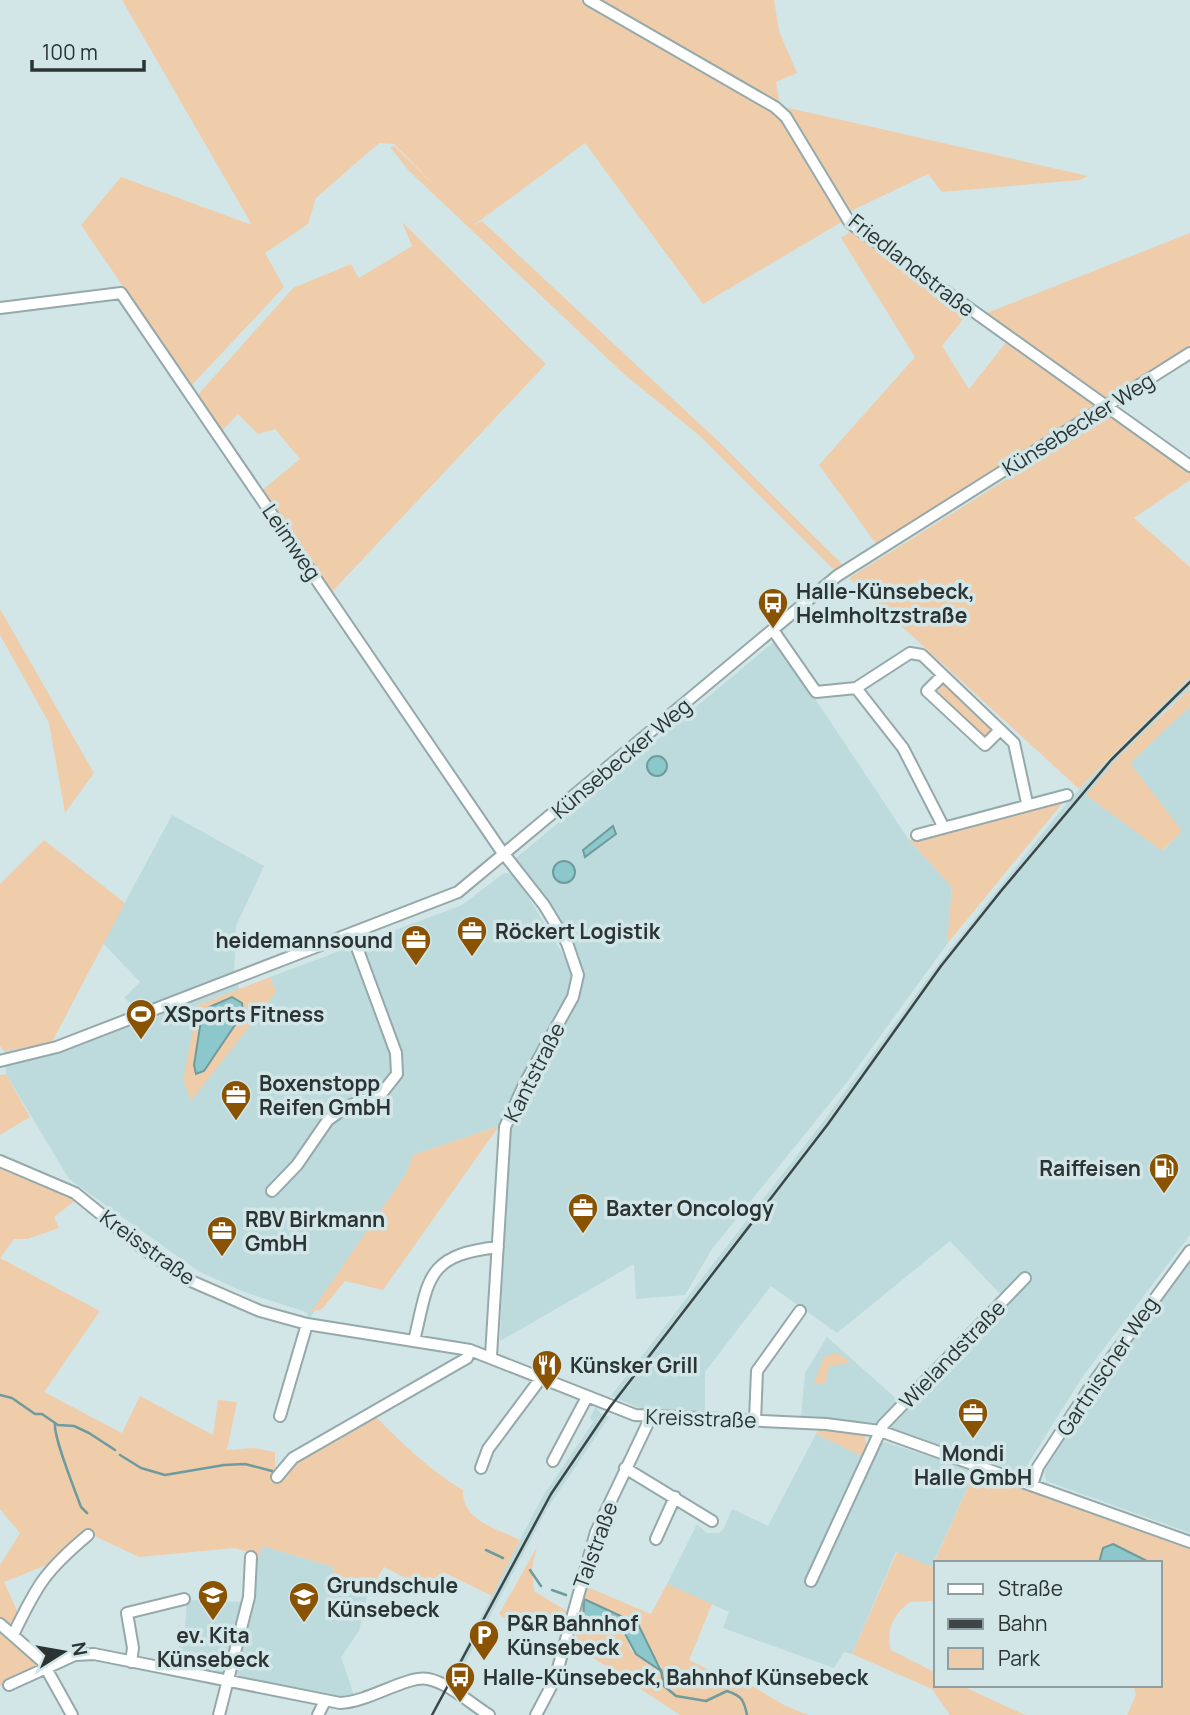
<svg xmlns="http://www.w3.org/2000/svg" width="1190" height="1715" viewBox="0 0 1190 1715" font-family="Manrope,sans-serif">
	<style>
		.built { fill: #bddadc }
		.green { fill: #efcdaa; fill-rule: evenodd }
		.water { fill: #8bc7cb; stroke: #6e9b9d; stroke-width: 2 }
		.lines { fill: none; stroke-linecap: round; stroke-linejoin: round }
		.stream { stroke: #6e9b9d; stroke-width: 2.5 }
		.minor-casing { stroke: #95a9aa; stroke-width: 14 }
		.minor { stroke: #fff; stroke-width: 10 }
		.rail { stroke: #3d4647; stroke-width: 2.5 }
		.labels { text-anchor: middle; dominant-baseline: central; stroke-width: 7; stroke-linejoin: round; paint-order: stroke }
		.street-label { font-size: 21px; fill: #2b3333; stroke: #d2e6e8 }
		.poi-label { font-size: 21px; font-weight: bold; fill: #2b3333; stroke: #d2e6e8; text-anchor: start }
	</style>
	<rect width="100%" height="100%" fill="#d2e6e8"/>
	<path class="built" d="M776,640L909,840L952,887L947,944L847,1082L712,1249L685,1295L636,1299L634,1264L500,1341L509,1122L578,996L583,972L569,941L515,859Z
		M1190,677V689L1164,712L1086,795L1163,851L1181,831L1129,763L1190,706V1235L1083,1376L1026,1467L1016,1471L876,1423L801,1417L805,1373L827,1337L899,1401L1003,1297L950,1241L837,1333L771,1286L705,1372V1408L708,1413L647,1411L611,1396L823,1122L939,963L1071,798Z
		M172,815L264,866L236,926L234,975L239,989L198,1005L276,992L270,977L462,905L504,873L515,875L570,966L572,989L499,1126L413,1155L406,1174L309,1319L306,1312L244,1292L198,1271L69,1179L6,1074L4,1051L51,1044L139,1010L124,998L140,982L103,943Z
		M1190,1262V1533L1046,1481L1044,1472L1092,1392Z
		M596,1406L600,1413L609,1417L547,1509L462,1669L464,1671L455,1682L450,1678L520,1540L543,1496L594,1421L590,1418Z
		M816,1434L871,1460L878,1445L885,1442L975,1471L931,1568L896,1552L852,1654L844,1652L834,1668L723,1628L729,1612L667,1584L697,1524L706,1533H719L724,1528L732,1509L768,1526Z
		M262,1546L334,1567L331,1584L368,1593L359,1631L341,1657L355,1698H334L240,1679L236,1674L254,1595L255,1569Z
		M187,1600L246,1602L225,1674L175,1665L180,1642H184Z"/>
	<path class="green" d="M122,0H580L780,116L845,220L703,304L585,143L474,225L482,221L719,442L844,566L836,572L700,436L625,375L409,171L390,147L394,146L442,193L394,144L379,143L316,198L308,224L265,253L284,287L191,386L81,225L121,177L252,225Z
		M595,0H774L779,31L797,73L776,82L780,106L1088,176L1080,180L942,192L928,174L847,213L789,115Z
		M402,222L546,364L330,594L260,492L300,459L275,429L258,434L238,414L220,433L195,398L293,288L351,264L359,278L412,246Z
		M853,230L969,312L942,346L969,389L1008,340L1097,405L877,545L819,465L915,357L841,238Z
		M1190,233V345L1102,401L984,314Z
		M1109,415L1190,471V480L1134,518L1190,567V677L1079,789L849,578Z
		M0,609L94,773L65,813L49,723L0,635Z
		M940,684H948L992,726L993,731L985,738L981,737L938,693Z
		M1190,689V706L1130,763L1182,831L1162,851L1086,795L1121,754Z
		M1065,800L947,944L952,887L909,840Z
		M44,840L125,903L51,1044L4,1051L0,1046V884Z
		M270,977L276,992L191,1101L183,1079L198,1005Z
		M6,1074L30,1117L0,1135V1075Z
		M499,1126L383,1290L345,1281L322,1309L311,1312L406,1174L413,1155Z
		M0,1166L77,1199L54,1217L59,1228L28,1239H14L0,1258L100,1311L44,1392L122,1433L140,1396L213,1435L218,1400L237,1402L227,1450L254,1448L275,1452V1471L284,1475L295,1463L375,1416C403,1444 429,1470 463,1490C462,1521 496,1528 520,1540L492,1596L443,1572L433,1592L384,1567L368,1593L331,1584L334,1567L262,1546L255,1569L254,1554L235,1548L139,1557L88,1533L49,1564L4,1582L19,1615L9,1625L0,1617V1565L20,1533L0,1509Z
		M835,1353L844,1357L849,1363L829,1366L825,1384L814,1383L824,1357Z
		M818,1428L864,1434L867,1446L862,1456L816,1434Z
		M975,1471L1190,1548V1715H1127L1136,1695L1133,1685H1160V1563L1103,1548L1099,1563H936V1601L910,1602C894,1614 885,1630 891,1650L936,1673V1685H960L1025,1715H950L932,1689L852,1654L897,1552L932,1567Z
		M537,1547L532,1568L534,1591L567,1611L561,1633L543,1624L520,1629L499,1614Z
		M667,1584L712,1604L689,1660L716,1673L739,1678L784,1705L808,1715H680L569,1642L585,1586L651,1614ZM584,1599L633,1621L644,1636L652,1656L662,1667L655,1669L631,1650L623,1630L608,1624L597,1631L586,1630L582,1624Z
		M0,1629L36,1663L38,1671L0,1686Z"/>
	<path class="water" d="M647 766a10 10 0 1 1 20 0a10 10 0 1 1-20 0Z
		M613,826L616,834L585,857L583,850Z
		M553 872a11 11 0 1 1 22 0a11 11 0 1 1-22 0Z
		M232,997L242,1003L243,1013L204,1071L196,1074L194,1065L202,1014L207,1008Z
		M1113,1544L1151,1563H1099L1103,1548Z
		M584,1599L638,1624L661,1671L636,1654L623,1630L608,1624L597,1631L583,1627Z"/>
	<g class="lines">
		<path class="stream" d="M0,1395L12,1398L35,1414H42L58,1425L74,1426L89,1433L115,1450
			M55,1423C53,1437 75,1490 81,1507L87,1513
			M120,1455L141,1468L165,1475L224,1465L245,1464L272,1471
			M486,1550L503,1558
			M530,1570L541,1586
			M552,1590L566,1595
			M661,1670L664,1686L676,1696L706,1701L727,1691C742,1696 744,1700 747,1715"/>
		<g class="minor-casing">
			<path id="minor" d="M589,0L775,107L786,117L850,223L1190,466
				M0,308L121,293L500,849L544,905L567,943L578,975L573,997L524,1085L505,1127L491,1356
				M773,630L816,692L856,688L903,748L943,826
				M943,675L927,691L985,745L1000,730
				M856,688L910,653L922,655L1014,743L1027,803
				M917,835L1067,795
				M0,1061L57,1047L458,892L837,576L1190,353
				M0,1161L75,1193L145,1250L191,1281L260,1311L307,1324L470,1350L635,1415L826,1424L880,1431L1190,1542
				M272,1191L297,1165L328,1120L346,1107L382,1093L397,1074L396,1053L352,934
				M414,1341C429,1279 425,1255 498,1247
				M280,1416L307,1324
				M755,1421L757,1371L800,1311
				M553,1461L587,1397
				M481,1468L488,1449L541,1378
				M625,1468L712,1521
				M277,1477L293,1458L467,1358L470,1350
				M1032,1485L1038,1467L1091,1386L1190,1251
				M656,1539L675,1497
				M811,1581L883,1425L1025,1278
				M0,1624L42,1661L72,1715
				M13,1635C37,1585 45,1571 88,1535
				M131,1662L133,1648L127,1613L184,1599
				M9,1685L75,1655L94,1654L340,1703C369,1702 407,1675 428,1679C449,1683 471,1704 489,1715
				M219,1715L249,1597L251,1557
				M318,1715L325,1701
				M536,1715L555,1679L596,1532L647,1425L648,1417"/>
		</g>
		<use href="#minor" class="minor"/>
		<path class="rail" d="M432,1715L551,1494L610,1407L828,1124L941,966L1001,891L1111,760L1190,682"/>
	</g>
	<defs>
		<g id="bus-pin" transform="scale(1.575)"><path d="M0 17L-7.5 6A9.5 9.5 0 1 1 7.5 6Z" fill="#895302" stroke="#d2e6e8"/><path d="M-5-6H5V4H4V6H2V4H-2V6H-4V4H-5ZM-3.5-4V0h7V-4ZM-3.5 1.2v1.5H-2V1.2ZM2 1.2v1.5H3.5V1.2Z" fill="#fff"/></g>
		<g id="office-pin" transform="scale(1.575)"><path d="M0 17L-7.5 6A9.5 9.5 0 1 1 7.5 6Z" fill="#895302" stroke="#d2e6e8"/><path d="M-6-3h4V-5.5h4V-3h4V5H-6ZM-1-4.5V-3h2v-1.5ZM-6 0V1H6V0Z" fill="#fff"/></g>
		<g id="stadium-pin" transform="scale(1.575)"><path d="M0 17L-7.5 6A9.5 9.5 0 1 1 7.5 6Z" fill="#895302" stroke="#d2e6e8"/><path d="M0-5a6.5 5 0 1 0 0 10a6.5 5 0 1 0 0-10ZM-3.5-1.8h7v3.6h-7Z" fill="#fff"/></g>
		<g id="fuel-pin" transform="scale(1.575)"><path d="M0 17L-7.5 6A9.5 9.5 0 1 1 7.5 6Z" fill="#895302" stroke="#d2e6e8"/><path d="M-5.5-6h7V0h2V4h1.3V-2.5L3-4.5l.8-.8L6-3V5H2.5V1h-1V6h-7ZM-4.2-4.7v3.2H.2V-4.7Z" fill="#fff"/></g>
		<g id="restaurant-pin" transform="scale(1.575)"><path d="M0 17L-7.5 6A9.5 9.5 0 1 1 7.5 6Z" fill="#895302" stroke="#d2e6e8"/><path d="M-5-6h1v4h1v-4h1v4h1v-4h1v5L-1.5 .5V6h-2V.5L-5-1ZM5-6V6H3V1.5H1.5Q1.5-4 5-6Z" fill="#fff"/></g>
		<g id="school-pin" transform="scale(1.575)"><path d="M0 17L-7.5 6A9.5 9.5 0 1 1 7.5 6Z" fill="#895302" stroke="#d2e6e8"/><path d="M0-5L7-2L0 1L-7-2ZM-4 1L0 2.5L4 1V4Q0 6-4 4Z" fill="#fff"/></g>
		<g id="parking-pin" transform="scale(1.575)"><path d="M0 17L-7.5 6A9.5 9.5 0 1 1 7.5 6Z" fill="#895302" stroke="#d2e6e8"/><path d="M-3.5-5.5H1a3.5 3.5 0 0 1 0 7H-1V5.5H-3.5ZM-1-3.4V-.6H.8a1.4 1.4 0 0 0 0-2.8Z" fill="#fff"/></g>
	</defs>
	<g fill-rule="evenodd">
		<use href="#bus-pin" x="773" y="603"/>
		<use href="#office-pin" x="472" y="931"/>
		<use href="#office-pin" x="416" y="940"/>
		<use href="#stadium-pin" x="141" y="1014"/>
		<use href="#office-pin" x="236" y="1095"/>
		<use href="#fuel-pin" x="1164" y="1168"/>
		<use href="#office-pin" x="583" y="1208"/>
		<use href="#office-pin" x="222" y="1231"/>
		<use href="#restaurant-pin" x="547" y="1365"/>
		<use href="#office-pin" x="973" y="1413"/>
		<use href="#school-pin" x="213" y="1595"/>
		<use href="#school-pin" x="304" y="1597"/>
		<use href="#parking-pin" x="484" y="1635"/>
		<use href="#bus-pin" x="460" y="1677"/>
	</g>
	<g class="labels">
		<g class="street-label">
			<text transform="translate(912 265) rotate(38)">Friedlandstraße</text>
			<text transform="translate(1078 424) rotate(-32)">Künsebecker Weg</text>
			<text transform="translate(292 542) rotate(56)">Leimweg</text>
			<text transform="translate(621 758) rotate(-40)">Künsebecker Weg</text>
			<text transform="translate(534 1072) rotate(-63)">Kantstraße</text>
			<text transform="translate(148 1247) rotate(36)">Kreisstraße</text>
			<text transform="translate(952 1354) rotate(-46)">Wielandstraße</text>
			<text transform="translate(1107 1366) rotate(-56)">Gartnischer Weg</text>
			<text transform="translate(701 1418) rotate(2)">Kreisstraße</text>
			<text transform="translate(595 1545) rotate(-70)">Talstraße</text>
		</g>
		<g class="poi-label">
			<text x="796" y="591">Halle-Künsebeck,<tspan x="796" dy="24">Helmholtzstraße</tspan></text>
			<text x="495" y="931">Röckert Logistik</text>
			<text x="393" y="940" text-anchor="end">heidemannsound</text>
			<text x="164" y="1014">XSports Fitness</text>
			<text x="259" y="1083">Boxenstopp<tspan x="259" dy="24">Reifen GmbH</tspan></text>
			<text x="1141" y="1168" text-anchor="end">Raiffeisen</text>
			<text x="606" y="1208">Baxter Oncology</text>
			<text x="245" y="1219">RBV Birkmann<tspan x="245" dy="24">GmbH</tspan></text>
			<text x="570" y="1365">Künsker Grill</text>
			<text x="973" y="1453" text-anchor="middle">Mondi<tspan x="973" dy="24">Halle GmbH</tspan></text>
			<text x="327" y="1585">Grundschule<tspan x="327" dy="24">Künsebeck</tspan></text>
			<text x="507" y="1623">P&amp;R Bahnhof<tspan x="507" dy="24">Künsebeck</tspan></text>
			<text x="213" y="1635" text-anchor="middle">ev. Kita<tspan x="213" dy="24">Künsebeck</tspan></text>
			<text x="483" y="1677">Halle-Künsebeck, Bahnhof Künsebeck</text>
		</g>
	</g>
	<rect x="934" y="1561" width="228" height="126" fill="#d2e6e8" stroke="#8f9ea0" stroke-width="2"/>
	<rect x="948" y="1584" width="35" height="10" fill="#ffffff" stroke="#8f9ea0" stroke-width="2"/>
	<text x="998" y="1596" font-size="21" fill="#2b3333">Straße</text>
	<rect x="948" y="1619" width="35" height="10" fill="#3d4647" stroke="#8f9ea0" stroke-width="2"/>
	<text x="998" y="1631" font-size="21" fill="#2b3333">Bahn</text>
	<rect x="948" y="1648" width="35" height="21" fill="#efcdaa" stroke="#8f9ea0" stroke-width="2"/>
	<text x="998" y="1666" font-size="21" fill="#2b3333">Park</text>
	<g transform="translate(63 1652) rotate(79)" stroke="#d2e6e8" stroke-width="5" paint-order="stroke">
	<path d="M0-5L12 26L0 18L-12 26Z" fill="#2b3333"/>
	<text y="-10" font-size="19" font-weight="bold" text-anchor="middle" fill="#2b3333">N</text>
	</g>
	<path d="M32 60v10h112v-10" fill="none" stroke="#2b3333" stroke-width="3.5"/>
	<text x="42" y="60" font-size="21" fill="#2b3333" stroke="#d2e6e8" stroke-width="5" paint-order="stroke">100 m</text>
</svg>
